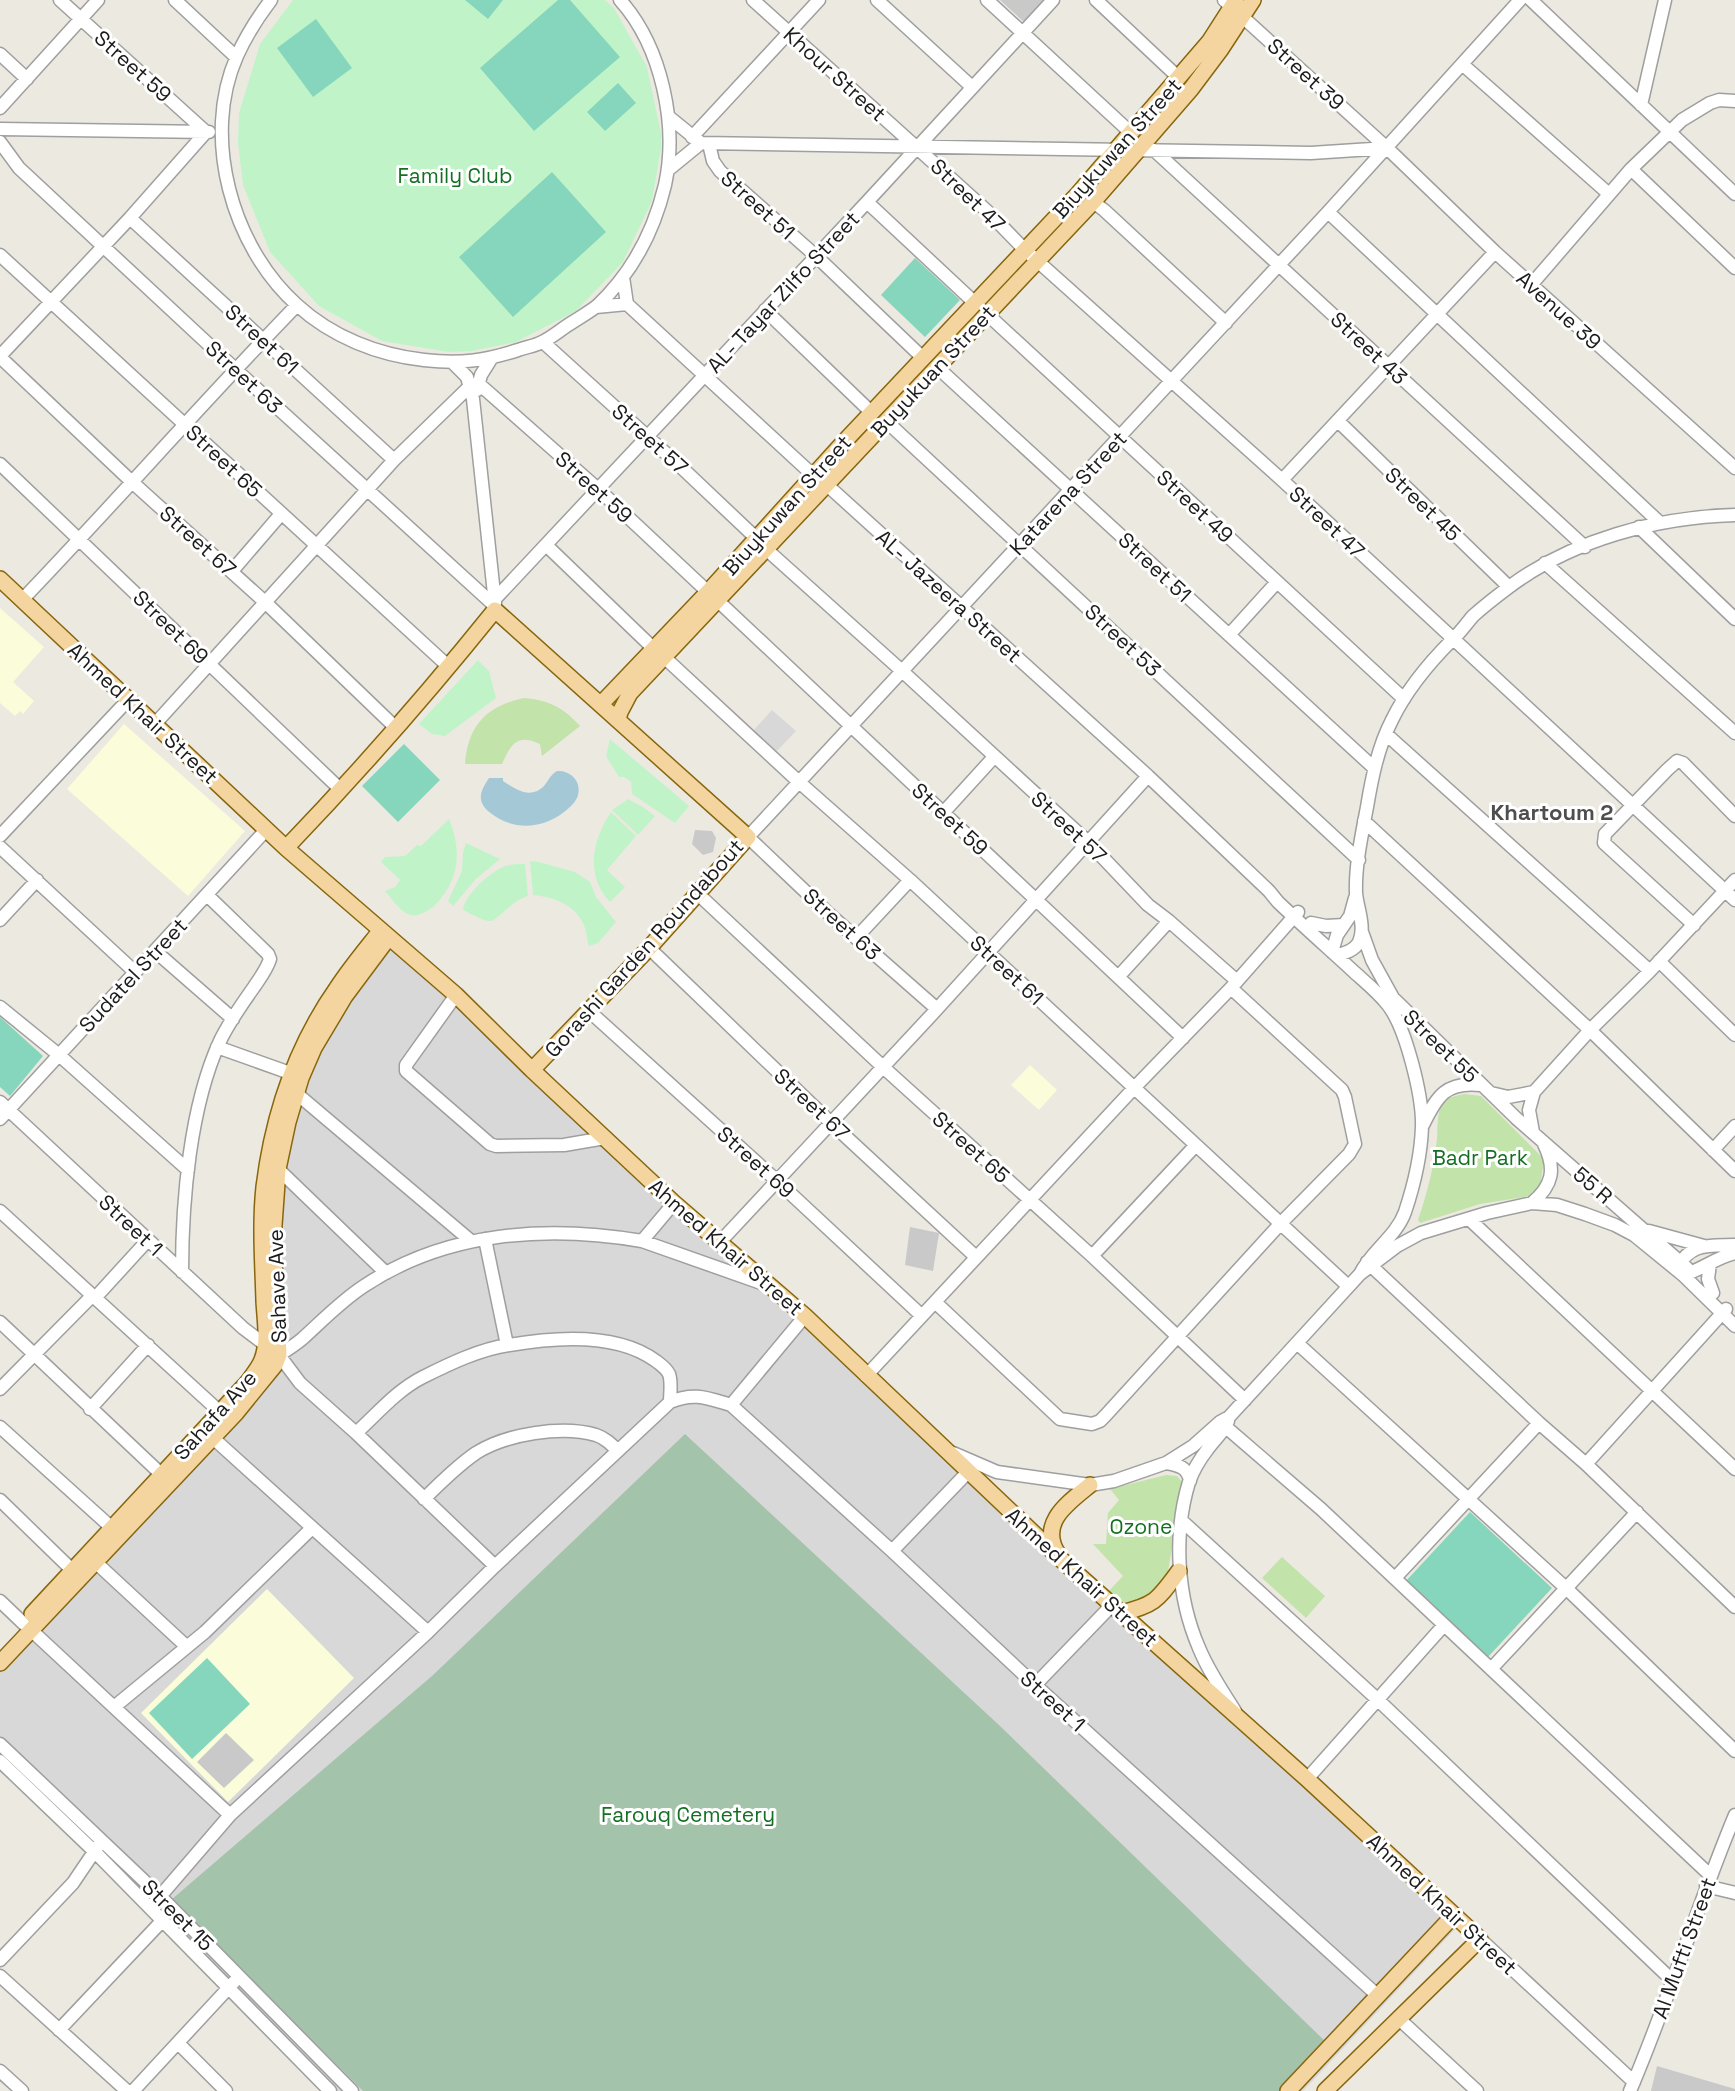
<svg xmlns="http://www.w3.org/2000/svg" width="1735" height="2091" viewBox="0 0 1735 2091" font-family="'Space Grotesk',sans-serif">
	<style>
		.residential { fill: #d9d8d8 }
		.education { fill: #fafcda }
		.religious { fill: #c9c9c9 }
		.grass { fill: #c2e3aa }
		.cemetery { fill: #a4c3ab }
		.park { fill: #c0f4c8 }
		.pitch { fill: #85d6bc }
		.water { fill: #a5c8d7 }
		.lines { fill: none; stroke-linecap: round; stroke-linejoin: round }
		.minor-casing { stroke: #9f9f9f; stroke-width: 15 }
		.major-casing { stroke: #87660c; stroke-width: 18 }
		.minor { stroke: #fff; stroke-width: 12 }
		.major { stroke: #f4d59f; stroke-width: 15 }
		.labels { text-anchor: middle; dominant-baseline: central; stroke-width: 6; stroke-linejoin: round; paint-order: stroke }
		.street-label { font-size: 21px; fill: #1b1b1b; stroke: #fff }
		.park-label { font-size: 21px; fill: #136f21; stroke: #fff }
		.neighbourhood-label { font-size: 22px; font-weight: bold; fill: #4e4e4e; stroke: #fff }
	</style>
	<rect width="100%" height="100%" fill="#ece9e1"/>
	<path class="residential" d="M772,710L796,731L774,754L751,733Z
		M391,936L1456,1928L1303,2091H334L0,1742V1659L257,1387L276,1109Z"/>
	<path class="education" d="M0,608L44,647L13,682L34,701L23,714L20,711L15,716L0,703Z
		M124,724L245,831L188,896L67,789Z
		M1030,1065L1057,1090L1039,1110L1011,1085Z
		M267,1589L354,1678L228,1802L141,1713Z"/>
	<path class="religious" d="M1000,0H1047L1025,23Z
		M695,830L712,831L716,838L713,852L703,855L692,844Z
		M910,1227L939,1233L933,1271L905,1265Z
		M226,1733L254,1760L224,1788L197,1762Z
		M1657,2066L1735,2089V2091H1651Z"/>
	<path class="grass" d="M524,698C549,700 564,708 580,726L542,756L540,744C517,733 511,744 502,764H465C468,726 486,706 524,698Z
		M1465,1094L1481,1096L1544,1159L1540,1188L1530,1196L1480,1204L1420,1223L1418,1220C1427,1194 1434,1167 1437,1139C1438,1128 1436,1111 1444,1102C1449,1097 1458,1095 1465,1094Z
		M1166,1475L1177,1476L1183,1483L1166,1583L1138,1605L1122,1602L1108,1592L1123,1576L1093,1544H1106L1108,1513L1119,1500L1110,1489Z
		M1282,1557L1325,1596L1306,1618L1262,1578Z"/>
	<path class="cemetery" d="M685,1434L1000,1726L1330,2046L1288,2091H363L171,1900L432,1676Z"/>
	<path class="park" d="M293,0H605L614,8L647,67L661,133V148L652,201L623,262L576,311L516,342L472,351L449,352L382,341L319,306L270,252L243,185L238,143L239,113L260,44Z
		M478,660L489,671L496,698L445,736L432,734L419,724Z
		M610,739L689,806L675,823L632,794L631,782L624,777H619L606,756Z
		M628,799L643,807L655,816L638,835L612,810Z
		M611,812L636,836L607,870L625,887L610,902C585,875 592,841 611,812Z
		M449,819C462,851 460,880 434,906C428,911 417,918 408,914C399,910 391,898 385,891L395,887L400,880L381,862L385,857L405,856L417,845L421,846Z
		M466,843L500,859L476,879L453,906L448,901L462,871L463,852Z
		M530,861L539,862L575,872L590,882L596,897L616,922L598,943L589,946C587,941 587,937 586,931C580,907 556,897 533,895Z
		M525,864L528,896C512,900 498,920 491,921C484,922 470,913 463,910C465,894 490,872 505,866C511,864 519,864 525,864Z"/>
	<path class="pitch" d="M465,0H503L488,19Z
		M558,0H570L620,57L534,131L480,68Z
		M316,19L352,68L313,97L277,48Z
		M618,83L636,103L605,131L587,112Z
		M552,172L606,232L513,317L459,257Z
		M915,258L960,300L925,337L881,295Z
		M404,744L440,780L398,822L362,786Z
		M0,1017L43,1056L10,1096L0,1087Z
		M1470,1512L1552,1588L1488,1657L1406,1581Z
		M207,1658L250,1704L192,1759L149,1713Z"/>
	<path class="water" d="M557,771C572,770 583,783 577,798C574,804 569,808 564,812C541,830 511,831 488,811C476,800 481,790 489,778H503V781C515,789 530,800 544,786C549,780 550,775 557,771Z"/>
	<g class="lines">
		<g class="minor-casing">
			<path id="minor" d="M175,0L236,57
				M271,0C258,17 246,36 237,56C201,137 232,247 297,305C332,337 378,355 424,360C460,364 484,361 518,350C526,347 535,346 542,342C551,338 559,331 568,325C577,319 588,313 597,306C632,273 654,231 665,185C678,125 662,47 620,0
				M753,0L987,211L1024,249L1282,480L1735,900
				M877,0L972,87
				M987,0L1130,132
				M1096,0L1179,78
				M1224,0L1387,148L1495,252L1735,468
				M1531,0L1735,194
				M0,54L27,79
				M1462,64L1609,194
				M1641,105L1665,0
				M0,108L98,0
				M669,117L701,143L1311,153L1387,148
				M0,129L209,132
				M692,137L819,0
				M0,142L19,168L235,369L495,606
				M709,144L713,161L720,171L816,256L923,358
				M1154,150L1585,547
				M1631,169L1735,268
				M668,170L701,143
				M867,202L975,303
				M1093,202L1104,210L1226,323
				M1328,212L1659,522
				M130,218L394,460
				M0,255L449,667
				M623,277L627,304L814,476L827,485L1148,776L1269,891L1278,902C1302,925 1327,947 1352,970C1364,981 1378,992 1388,1005C1406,1028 1423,1097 1422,1127C1421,1155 1414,1185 1405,1212C1396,1237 1371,1251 1360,1274
				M1531,285L1631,169L1682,120L1710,103L1719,100L1735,101
				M596,307L627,304
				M765,310L872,413
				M987,314L1404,699
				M543,342L681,467L756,538
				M0,356L130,218L206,132L60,0
				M0,357L132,482L266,603L395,727
				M453,363L467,377L473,399L495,603
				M937,367L1373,767
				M479,384L598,489L708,592
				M477,390L481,375L491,359
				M886,421L1359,860
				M1338,421L1509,587
				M0,464L341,790
				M1282,480L1495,252
				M1639,527L1735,619
				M546,545L653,648
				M766,549L902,671L1088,842L1148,905L1169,921L1237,981
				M1545,563L1735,733
				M232,571L281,514
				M495,599L867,202L1053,0
				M22,600C115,503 203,402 297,305
				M717,600L1183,1038
				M1229,635L1277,582
				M664,657L799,782L910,880L1348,1286
				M154,725L394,460L470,386
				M1386,734L1650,971
				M943,813L994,757
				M1364,821L1590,1030L1735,1171
				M0,836L128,700
				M0,847L135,972
				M698,894L883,1067L1092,1256L1245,1400
				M0,920L37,880
				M1311,923L1326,926L1344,925
				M1694,925L1604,843L1605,834L1667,770L1677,761L1683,763L1735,816
				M1362,932L1372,960L1393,998
				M856,938L910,880
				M649,948L830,1122L976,1257
				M155,951L233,1019
				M1332,952L1337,935L1350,916L1355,898
				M1336,955C1344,954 1355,950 1359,942C1366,927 1357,907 1356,893C1355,865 1362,834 1367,807C1372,777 1378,747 1392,720C1406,691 1429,663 1452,640C1460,633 1466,624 1473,616C1484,606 1497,596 1509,587C1572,540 1657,517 1735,515
				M1659,961L1735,1035
				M1119,976L1169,921
				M1386,991L1516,1118L1687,1268
				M456,995L406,1065V1071L490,1144L496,1146L564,1145L605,1138
				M0,1007L59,1055L188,1170
				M937,1009L829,914L748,837L1328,212L1520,0
				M589,1011L776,1180L922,1316
				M217,1047L290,1073
				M296,1093L471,1241
				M1491,1093L1508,1097L1534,1092
				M0,1102L243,1328L279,1355C287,1350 295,1345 302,1339C322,1321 341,1301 364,1286C447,1231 548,1225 642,1241L764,1284
				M0,1119L266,830
				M1423,1125C1437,1096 1446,1081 1481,1085
				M1533,1132L1529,1110L1534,1092L1590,1030L1650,971L1735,880
				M1713,1150L1735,1126
				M278,1169L386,1273
				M1532,1203C1553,1185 1556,1169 1544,1144
				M0,1211L220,1412
				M1469,1219L1735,1469
				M1649,1231L1704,1246
				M485,1239L507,1345
				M642,1241L674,1203
				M720,1242L937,1009L1148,776
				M1092,1256L1196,1145
				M1367,1262L1539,1423L1586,1464L1735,1607
				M1710,1264L1708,1279L1713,1293
				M1677,1268C1691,1242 1709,1246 1735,1245
				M182,1272C182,1201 190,1106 220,1041C229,1022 242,1004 254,987C260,978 267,969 270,959L268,954L207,895
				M1683,1275C1702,1270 1716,1257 1735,1253
				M95,1298L147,1241
				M935,1302L1060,1419L1092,1424L1100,1421L1105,1416L1281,1223L1349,1154L1355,1144L1345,1097L1342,1090L1231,988
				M0,1322L161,1474
				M1297,1343L1567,1589L1735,1751
				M279,1355L300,1383L356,1433L495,1566
				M866,1376L1134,1088L1231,988L1298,912
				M0,1389L93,1295
				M731,1405L805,1316
				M90,1409L148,1345
				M1228,1421C1224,1432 1214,1440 1207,1450C1200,1459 1193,1471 1189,1482C1173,1535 1177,1597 1199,1648C1208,1670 1222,1691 1235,1711
				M1220,1422L1321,1509L1710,1875
				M0,1427L112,1528
				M356,1433C377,1414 397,1390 423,1377C449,1364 480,1349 509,1345C555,1337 617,1332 656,1361C661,1365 666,1368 669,1374C672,1382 670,1393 670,1402
				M213,1438L428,1632
				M953,1453L997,1472L1090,1485L1114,1481L1166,1463L1193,1446L1220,1422L1229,1417L1360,1274L1397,1246L1421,1233L1487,1213L1532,1203L1557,1205L1585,1214L1615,1225L1634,1235L1683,1275L1735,1326
				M1166,1463C1178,1465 1188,1467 1190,1481
				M1586,1464L1726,1309
				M424,1499C440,1483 457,1466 476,1453C506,1434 562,1425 596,1435C605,1438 611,1444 618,1451
				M0,1500L72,1570
				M1182,1521L1377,1699L1674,1982
				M892,1551L968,1472
				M90,1557L186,1646
				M1395,1578L1539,1423
				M0,1601L24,1624
				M31,1630L230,1815
				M1491,1669L1637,1512
				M1035,1685L1112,1605
				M114,1707L205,1632L311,1529
				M0,1744L159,1895L352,2091
				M0,1761L95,1852L330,2091
				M1307,1779L1444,1625
				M1706,1886L1735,1893
				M150,1908L230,1815L428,1632L495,1566L670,1402C694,1392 707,1398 731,1405L892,1551L1035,1685L1377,1995
				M1480,1939L1634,2082
				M0,1960L73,1883L98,1846
				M0,1976L127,2091
				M1398,2018L1477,2091
				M59,2030L162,1921
				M178,2043L226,2091
				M0,2071L22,2091
				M133,2091L234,1982
				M1630,2091C1669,2000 1697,1906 1735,1815"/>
		</g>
		<g class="major-casing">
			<path id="major" d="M0,579L286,848
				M495,610L748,837L649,948L532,1070L456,995L286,848C359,772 429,692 495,610Z
				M601,704L708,592L842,444L1078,194L1209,42L1236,0
				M618,720L620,712L630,693L1093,202L1191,89L1221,49L1253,0
				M532,1070L674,1203L805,1316L1065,1563L1307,1779L1480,1939L1325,2091
				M1058,1554C1038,1523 1068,1503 1090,1485
				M1121,1613C1156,1605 1158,1599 1179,1571
				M32,1614L247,1383C252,1376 259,1368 262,1360C269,1342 265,1320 264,1301C263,1264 260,1225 264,1187C273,1115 295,1048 337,988C350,968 366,949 381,930
				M0,1663L236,1413L275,1365L279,1355L273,1239L278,1169L288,1122L301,1078L314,1048L345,996L389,937
				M1288,2091L1454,1915"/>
		</g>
		<use href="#minor" class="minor"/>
		<use href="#major" class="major"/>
	</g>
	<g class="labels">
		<g class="street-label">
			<text transform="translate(133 66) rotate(42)">Street 59</text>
			<text transform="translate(835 74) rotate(42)">Khour Street</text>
			<text transform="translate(1306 74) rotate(42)">Street 39</text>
			<text transform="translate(1117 148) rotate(-48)">Biuykuwan Street</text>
			<text transform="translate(968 195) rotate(44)">Street 47</text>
			<text transform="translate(758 205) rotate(42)">Street 51</text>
			<text transform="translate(783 292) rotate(-47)">AL- Tayar Zilfo Street</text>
			<text transform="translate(1559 310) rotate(42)">Avenue 39</text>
			<text transform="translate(262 339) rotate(43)">Street 61</text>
			<text transform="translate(1369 348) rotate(43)">Street 43</text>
			<text transform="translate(933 371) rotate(-47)">Buyukuan Street</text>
			<text transform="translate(244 377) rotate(43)">Street 63</text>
			<text transform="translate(650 439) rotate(42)">Street 57</text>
			<text transform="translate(224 461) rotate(43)">Street 65</text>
			<text transform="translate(594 487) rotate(42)">Street 59</text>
			<text transform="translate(1068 493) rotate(-47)">Katarena Street</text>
			<text transform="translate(1423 504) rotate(44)">Street 45</text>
			<text transform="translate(787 505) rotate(-48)">Biuykuwan Street</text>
			<text transform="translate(1195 506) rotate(43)">Street 49</text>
			<text transform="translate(1327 522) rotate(43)">Street 47</text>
			<text transform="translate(198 541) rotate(42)">Street 67</text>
			<text transform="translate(1155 567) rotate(43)">Street 51</text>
			<text transform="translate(949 596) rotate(42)">AL- Jazeera Street</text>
			<text transform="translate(171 627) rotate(44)">Street 69</text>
			<text transform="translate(1123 640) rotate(43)">Street 53</text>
			<text transform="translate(143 713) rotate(43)">Ahmed Khair Street</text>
			<text transform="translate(950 819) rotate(43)">Street 59</text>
			<text transform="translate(1069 827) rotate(43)">Street 57</text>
			<text transform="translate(842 924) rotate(42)">Street 63</text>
			<text transform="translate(644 948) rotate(-48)">Gorashi Garden Roundabout</text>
			<text transform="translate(1007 970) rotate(43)">Street 61</text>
			<text transform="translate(133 975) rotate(-47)">Sudatel Street</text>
			<text transform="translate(1441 1046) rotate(44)">Street 55</text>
			<text transform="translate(812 1104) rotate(43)">Street 67</text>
			<text transform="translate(971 1147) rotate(42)">Street 65</text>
			<text transform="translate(756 1162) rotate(42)">Street 69</text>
			<text transform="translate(1593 1185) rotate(41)">55 R</text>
			<text transform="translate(131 1225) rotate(43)">Street 1</text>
			<text transform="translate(726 1247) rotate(41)">Ahmed Khair Street</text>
			<text transform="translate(277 1286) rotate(-92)">Sahave Ave</text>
			<text transform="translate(215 1415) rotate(-48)">Sahafa Ave</text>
			<text transform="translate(1082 1577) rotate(42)">Ahmed Khair Street</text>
			<text transform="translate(1053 1701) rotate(42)">Street 1</text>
			<text transform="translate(1442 1904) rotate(43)">Ahmed Khair Street</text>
			<text transform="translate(178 1915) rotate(45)">Street 15</text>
			<text transform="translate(1684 1948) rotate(-70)">Al Mufti Street</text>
		</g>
		<g class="park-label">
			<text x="455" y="175">Family Club</text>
			<text x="1480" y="1157">Badr Park</text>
			<text x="1141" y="1526">Ozone</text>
			<text x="688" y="1814">Farouq Cemetery</text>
		</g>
		<g class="neighbourhood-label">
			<text x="1552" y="812">Khartoum 2</text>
		</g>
	</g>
</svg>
